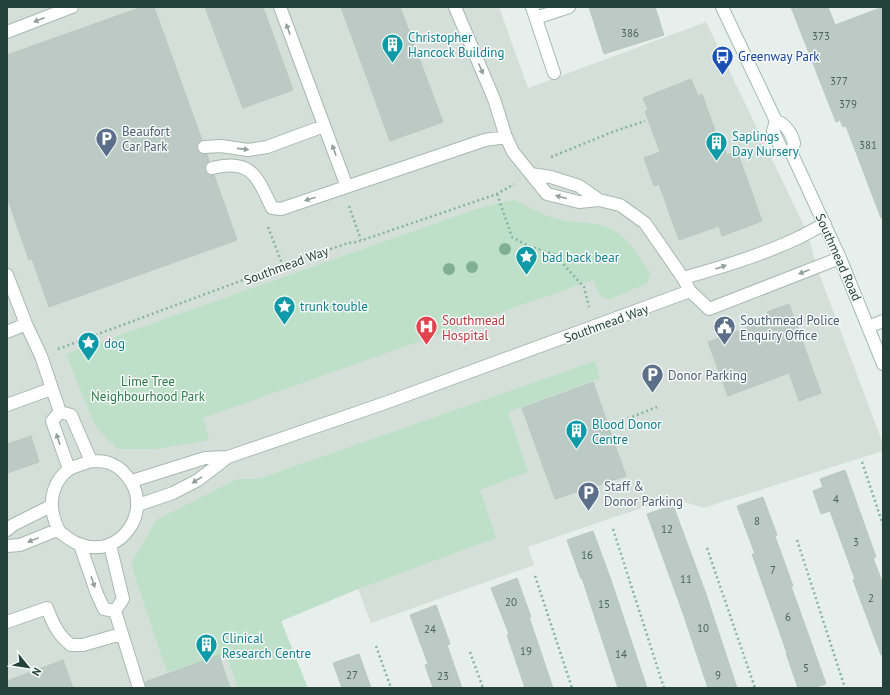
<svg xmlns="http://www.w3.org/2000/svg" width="890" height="695" font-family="'PT Sans',sans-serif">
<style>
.built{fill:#d4dfda}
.green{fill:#bfe0c8}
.building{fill:#bbcac4;stroke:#b8c9c2}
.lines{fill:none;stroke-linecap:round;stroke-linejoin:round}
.lane-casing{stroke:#a8b8b2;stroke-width:14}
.street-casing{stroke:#a8b8b2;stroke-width:14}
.secondary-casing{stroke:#a4bbb3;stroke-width:14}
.path{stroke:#86b3a5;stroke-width:2.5;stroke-dasharray:2 3;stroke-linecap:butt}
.lane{stroke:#fff;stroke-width:12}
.street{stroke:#fff;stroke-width:12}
.secondary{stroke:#fff;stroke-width:12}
.tree{fill:#80af93}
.oneway{fill:#92a09c}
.labels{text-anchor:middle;stroke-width:3;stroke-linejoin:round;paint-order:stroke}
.number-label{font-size:11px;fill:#4a645c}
.culture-label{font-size:13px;fill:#0d838f;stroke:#f7fbf9;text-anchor:start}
.transit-label{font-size:13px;fill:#164399;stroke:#f7fbf9;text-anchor:start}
.service-label{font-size:13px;fill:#4e5e75;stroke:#f7fbf9;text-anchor:start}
.street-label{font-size:13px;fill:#24423a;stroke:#f7fbf9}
.health-label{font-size:13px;fill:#be3a42;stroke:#f7fbf9;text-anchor:start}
.park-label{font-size:13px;fill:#2d7a4b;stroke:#f7fbf9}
</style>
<rect width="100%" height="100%" fill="#e6efeb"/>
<path class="built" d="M7,7H499L528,88L706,22L807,232L817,268L883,444V451L703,508L673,498L611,518L528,547L534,565L371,623L358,589L281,621L307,688H7Z"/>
<path class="green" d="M514,200C531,208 547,217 565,221C581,223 600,222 613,230C630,240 640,258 651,274L646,284L610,299L603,298L599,294L593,280L203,418L209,440L155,449H117L95,426L66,354L473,210L507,201Z
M595,361L600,378L508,412L528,472L480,490L496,538L358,589L281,621L308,688H238L226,654L167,672L131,564L156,520L237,479H258Z"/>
<path class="building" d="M142,7H154L202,140L197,144L198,151L201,154H207L209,161L205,165V170L209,175H214L237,240L49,307L32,259L29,260L7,197V55Z
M205,7H263L293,90L243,108Z
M341,7H400L443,122L390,141Z
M589,7H655L664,35L604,54Z
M791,7H828L835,25L883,7V218H881L846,126L843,127L840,120L836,122Z
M691,79L698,96L702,94L719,142L722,141L727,155L737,151L762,221L722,236L719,226L679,240L659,184L654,186L644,158L660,152L645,111L648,110L643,98Z
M789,304L821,393L799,401L789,373L728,396L708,342L769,319L767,312Z
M593,382L626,476L555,499L522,408Z
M31,436L39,462L7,473V444Z
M845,470L876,557L873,558L883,584V655H881L853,580L855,579L830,511L821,514L813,491L823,487L820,479Z
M763,497L777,535L775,536L793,586H791L826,684L813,688H798L786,653H787L752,554H755L737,506Z
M673,505L706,594L737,688H708L683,613L647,514Z
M593,531L611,580L647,688H618L582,578L581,579L567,540Z
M517,578L531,617H529L553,688H525L507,635L509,634L491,588Z
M436,605L450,644L447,645L462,688H433L425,665L428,664L410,615Z
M359,654L371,688H342L333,663Z
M219,655L230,688H146L145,682Z
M63,660L73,688H7V681Z"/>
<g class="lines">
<defs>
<path id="lane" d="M280,7L347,187
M455,7L494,99L506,137
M532,7L554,73
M536,18L569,7
M7,32L72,7
M204,147L221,146L248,150L267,147L324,126
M212,168C252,158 257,177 272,208L281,209L485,140L506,137L513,152L547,194L579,202L599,200L620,205L645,223L683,278L690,291L709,309L840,258
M531,174L551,177L579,186L599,200
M7,275L26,324L41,356L60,412
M683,278C723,267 763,255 800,237C808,233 816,228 825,224
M7,332L26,324
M7,405L51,389
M60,412L52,421L69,469
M60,412L71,415L91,461
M91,461C96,461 101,461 106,462C114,464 121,469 126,475C156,508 121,561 79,544C72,542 67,537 61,533C56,528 55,521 53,514C49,498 55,480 68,470C74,466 84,464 91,461Z
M132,481L205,458L228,457L385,403L690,291
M138,505L173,493L198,480L228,457
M7,530L13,525L51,506
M80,545L97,594L104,609L115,611
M110,545L123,599L115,611
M7,546L20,545L57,530
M115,611L139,688
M7,622L47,608C53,624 58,635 71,645H83L121,634"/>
<path id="street" d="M868,327L883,321"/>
<path id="secondary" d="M722,7L776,121C785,123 792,134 794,143C794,146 792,149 791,152
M776,121L773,131L782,150L791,152
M791,152L840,258L883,364"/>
</defs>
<use href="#lane" class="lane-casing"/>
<use href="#street" class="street-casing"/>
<use href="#secondary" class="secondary-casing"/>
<path class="path" d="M551,157L615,131L645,121
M497,194L512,237L528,246L554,254L584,287L589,307
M349,206L361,240
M268,227L283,266
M58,349L275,268L348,243L357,242L497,194L514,184
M609,426L657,407
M862,462L883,525
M613,529L664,688
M797,540L845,688
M707,548L755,688
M535,576L572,688
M376,646L391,688
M470,652L483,688"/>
<use href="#lane" class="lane"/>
<use href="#street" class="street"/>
<use href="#secondary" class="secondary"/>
</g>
<g class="tree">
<circle cx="505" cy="249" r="6"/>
<circle cx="472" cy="267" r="6"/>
<circle cx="449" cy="269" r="6"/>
</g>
<defs><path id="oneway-solid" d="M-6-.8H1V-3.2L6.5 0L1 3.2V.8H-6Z"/></defs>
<g class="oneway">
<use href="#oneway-solid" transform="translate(39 20) rotate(159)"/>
<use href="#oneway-solid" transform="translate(288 29) rotate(-110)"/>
<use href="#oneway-solid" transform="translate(481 69) rotate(67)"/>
<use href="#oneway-solid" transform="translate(243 149) rotate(6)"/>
<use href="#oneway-solid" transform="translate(334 150) rotate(-110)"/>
<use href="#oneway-solid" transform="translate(561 197) rotate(-165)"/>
<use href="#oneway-solid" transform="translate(310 199) rotate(162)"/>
<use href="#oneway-solid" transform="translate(721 267) rotate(-20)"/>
<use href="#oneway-solid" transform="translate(804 272) rotate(159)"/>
<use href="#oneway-solid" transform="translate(58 439) rotate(-109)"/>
<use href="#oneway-solid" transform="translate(197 480) rotate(148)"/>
<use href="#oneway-solid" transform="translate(33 540) rotate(158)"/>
<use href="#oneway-solid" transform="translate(93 582) rotate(71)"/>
</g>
<defs>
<symbol id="building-pin" viewBox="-11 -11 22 30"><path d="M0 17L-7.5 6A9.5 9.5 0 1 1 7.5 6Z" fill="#0f9aa8" stroke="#f7fbf9"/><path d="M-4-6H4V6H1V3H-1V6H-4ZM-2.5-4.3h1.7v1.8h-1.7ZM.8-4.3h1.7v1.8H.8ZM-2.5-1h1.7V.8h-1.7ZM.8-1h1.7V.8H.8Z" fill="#fff"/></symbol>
<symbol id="bus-pin" viewBox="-11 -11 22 30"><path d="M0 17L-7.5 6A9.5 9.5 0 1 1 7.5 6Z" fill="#1a4fb4" stroke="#f7fbf9"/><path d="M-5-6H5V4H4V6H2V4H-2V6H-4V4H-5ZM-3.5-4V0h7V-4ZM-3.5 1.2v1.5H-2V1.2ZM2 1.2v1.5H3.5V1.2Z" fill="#fff"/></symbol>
<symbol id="parking-pin" viewBox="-11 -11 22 30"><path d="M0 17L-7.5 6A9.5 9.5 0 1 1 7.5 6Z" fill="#5c6f8a" stroke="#f7fbf9"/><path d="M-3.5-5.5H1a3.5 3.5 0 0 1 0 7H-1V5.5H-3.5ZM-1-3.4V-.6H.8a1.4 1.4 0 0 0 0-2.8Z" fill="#fff"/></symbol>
<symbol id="sight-pin" viewBox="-11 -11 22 30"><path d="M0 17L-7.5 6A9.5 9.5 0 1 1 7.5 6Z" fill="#0f9aa8" stroke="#f7fbf9"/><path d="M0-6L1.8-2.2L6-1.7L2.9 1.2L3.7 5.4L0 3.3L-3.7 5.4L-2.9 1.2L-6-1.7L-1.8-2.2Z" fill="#fff"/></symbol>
<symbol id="hospital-pin" viewBox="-11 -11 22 30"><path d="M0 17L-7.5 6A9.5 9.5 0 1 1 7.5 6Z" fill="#e0444e" stroke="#f7fbf9"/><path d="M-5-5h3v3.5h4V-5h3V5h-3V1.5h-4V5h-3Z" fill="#fff"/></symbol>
<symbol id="civic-pin" viewBox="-11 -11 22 30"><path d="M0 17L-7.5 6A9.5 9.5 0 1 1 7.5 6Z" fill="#5c6f8a" stroke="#f7fbf9"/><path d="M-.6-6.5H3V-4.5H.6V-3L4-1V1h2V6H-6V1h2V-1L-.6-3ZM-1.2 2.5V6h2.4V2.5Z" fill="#fff"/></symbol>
</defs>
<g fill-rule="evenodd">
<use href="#building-pin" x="380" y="32" width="25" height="34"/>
<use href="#bus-pin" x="710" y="44" width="25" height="34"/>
<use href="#parking-pin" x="94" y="126" width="25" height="34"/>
<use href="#building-pin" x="704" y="130" width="25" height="34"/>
<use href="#sight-pin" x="514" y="244" width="25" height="34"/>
<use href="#sight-pin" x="272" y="294" width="25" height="34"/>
<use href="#hospital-pin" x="414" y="314" width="25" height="34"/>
<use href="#civic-pin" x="712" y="314" width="25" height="34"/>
<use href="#sight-pin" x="76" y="330" width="25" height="34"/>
<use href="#parking-pin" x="640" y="362" width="25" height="34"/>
<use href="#building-pin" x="564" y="418" width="25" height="34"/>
<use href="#parking-pin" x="576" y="480" width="25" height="34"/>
<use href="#building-pin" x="194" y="632" width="25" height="34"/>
</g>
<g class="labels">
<g class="number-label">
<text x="630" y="37">386</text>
<text x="821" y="40">373</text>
<text x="839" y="85">377</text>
<text x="848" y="108">379</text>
<text x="868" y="149">381</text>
<text x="836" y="503">4</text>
<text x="757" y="525">8</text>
<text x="667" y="533">12</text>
<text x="856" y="546">3</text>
<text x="587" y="559">16</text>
<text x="773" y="574">7</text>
<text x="686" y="583">11</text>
<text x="871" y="602">2</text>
<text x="511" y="606">20</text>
<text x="604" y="608">15</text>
<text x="788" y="621">6</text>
<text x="703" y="632">10</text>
<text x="430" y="633">24</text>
<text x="526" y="655">19</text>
<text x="621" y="658">14</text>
<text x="806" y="672">5</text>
<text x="352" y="679">27</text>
<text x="718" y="679">9</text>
<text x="443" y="680">23</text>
</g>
<g class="culture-label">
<text x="408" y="42">Christopher<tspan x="408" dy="15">Hancock Building</tspan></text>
<text x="732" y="141">Saplings<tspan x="732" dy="15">Day Nursery</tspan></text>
<text x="542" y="262">bad back bear</text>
<text x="300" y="311">trunk touble</text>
<text x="104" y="348">dog</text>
<text x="592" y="429">Blood Donor<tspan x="592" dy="15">Centre</tspan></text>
<text x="222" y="643">Clinical<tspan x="222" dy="15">Research Centre</tspan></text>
</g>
<g class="transit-label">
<text x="738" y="61">Greenway Park</text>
</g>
<g class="service-label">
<text x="122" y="136">Beaufort<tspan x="122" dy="15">Car Park</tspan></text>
<text x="740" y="325">Southmead Police<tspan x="740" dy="15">Enquiry Office</tspan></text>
<text x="668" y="380">Donor Parking</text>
<text x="604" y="491">Staff &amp;<tspan x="604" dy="15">Donor Parking</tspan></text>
</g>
<g class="street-label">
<text transform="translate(839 257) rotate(66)" y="5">Southmead Road</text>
<text transform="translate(286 265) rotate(-20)" y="5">Southmead Way</text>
<text transform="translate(606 323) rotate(-20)" y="5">Southmead Way</text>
</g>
<g class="health-label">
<text x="442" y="325">Southmead<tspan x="442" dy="15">Hospital</tspan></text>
</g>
<g class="park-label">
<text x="148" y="386">Lime Tree<tspan x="148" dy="15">Neighbourhood Park</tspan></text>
</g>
</g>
<rect width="890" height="695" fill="none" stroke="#24423a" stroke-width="16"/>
<g transform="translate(28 667) rotate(120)" stroke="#f7fbf9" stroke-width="3" paint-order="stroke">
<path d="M0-3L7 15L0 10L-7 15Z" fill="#24423a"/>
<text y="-6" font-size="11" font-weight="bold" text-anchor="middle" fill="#24423a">N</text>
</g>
</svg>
